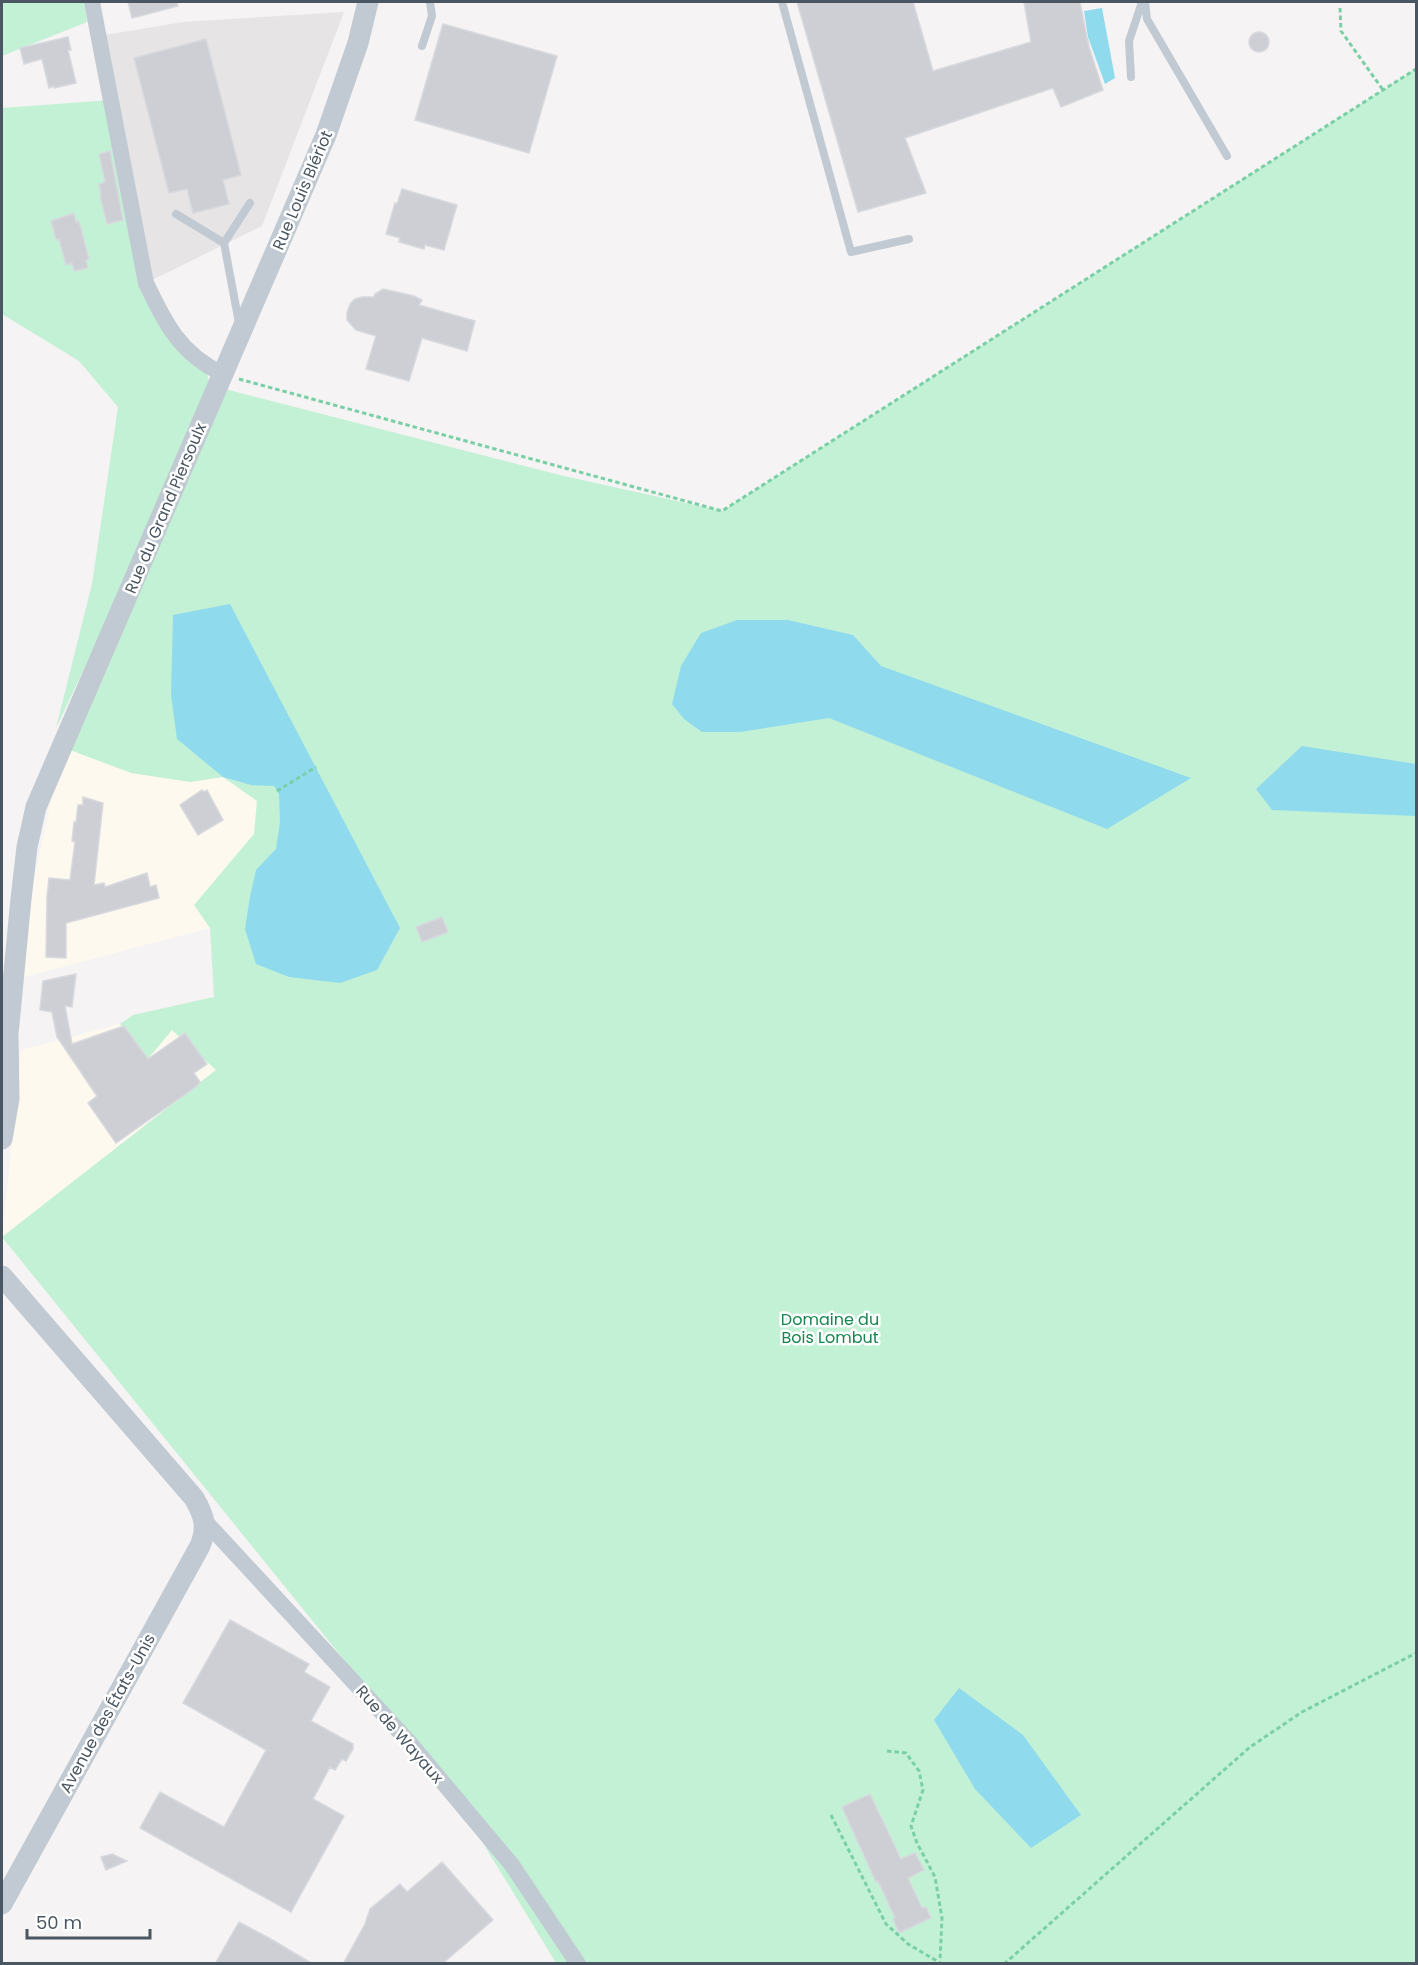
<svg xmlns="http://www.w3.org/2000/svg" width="1418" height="1965" font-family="Poppins,sans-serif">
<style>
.commercial{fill:#fdf9ef}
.education{fill:#e6e4e5}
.green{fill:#c3f1d5}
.water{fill:#90daee}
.building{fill:#cdcfd5;stroke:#d7d9de;stroke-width:1.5}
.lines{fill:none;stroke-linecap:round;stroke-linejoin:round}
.path{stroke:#7ad0a6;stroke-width:3;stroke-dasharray:4.5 3;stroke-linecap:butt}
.service{stroke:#c1cad2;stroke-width:8}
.minor{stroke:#c1cad2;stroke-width:16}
.tertiary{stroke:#c1cad2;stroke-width:21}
.labels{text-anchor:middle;stroke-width:5;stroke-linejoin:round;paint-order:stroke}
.street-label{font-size:16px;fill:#4a5661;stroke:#fff}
.park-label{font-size:16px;fill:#17864f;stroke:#fff}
</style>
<rect width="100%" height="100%" fill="#f5f3f3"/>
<path class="commercial" d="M62,747L190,782L223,777L257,801L254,834L195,905L210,928L13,980Z
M120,1024L147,1059L172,1030L216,1070L2,1237L21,1050Z"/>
<path class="education" d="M344,12L262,226L146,283L99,36L183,22Z"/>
<path class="green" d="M2,2H84L87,22L2,56Z
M1416,69V1963H556L455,1797L2,1237L216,1070L172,1030L147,1060L120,1024L133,1015L214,997L210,928L194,905L254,834L257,801L223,777L190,782L131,773L62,747L201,422L56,728L92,584L118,407L79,361L2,314V108L111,100L146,283L205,366L213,396L217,387L564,476L722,511Z"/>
<path class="water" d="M1102,8L1115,78L1105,84L1088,37L1084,11Z
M230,604L400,928L377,970L340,983L289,977L256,964L245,929L250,896L256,870L276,849L280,822L279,794L274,786L251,785L223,777L177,739L171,695L173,615Z
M737,620H788L853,635L881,666L1191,778L1107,829L829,718L740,732H702L684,719L672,704L681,666L701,633Z
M1302,746L1416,764V816L1272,810L1256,789Z
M959,1688L1023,1735L1081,1815L1031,1848L975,1789L934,1720Z"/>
<path class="building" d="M128,2H177L178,6L132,18Z
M797,2H913L933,71L1031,42L1024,2H1080L1089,47L1103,90L1061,107L1053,88L905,138L926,193L858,212Z
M443,24L557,56L529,153L415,120Z
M1249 42a10 10 0 1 1 20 0a10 10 0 1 1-20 0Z
M68,37L71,50H68L76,83L54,88V86L49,88L42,59L24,64L20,48Z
M206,39L241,175L223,180L229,204L193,213L187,189L169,193L134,58Z
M110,151L123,220L107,224L100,196L101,195L99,184L105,182L99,154Z
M402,189L457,205L444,250L425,245L424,249L399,242L400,238L386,234L395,203L397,204Z
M74,213L76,222L79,221L89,259L86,260L88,268L74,271L72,263L66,265L59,239L56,240L51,221Z
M383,289L414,296L422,300L419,305L475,321L467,351L422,338L409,381L366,369L376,336L356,330L347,320V313L350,304L355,299L362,297H374L375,294Z
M202,790L204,792L207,790L223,820L198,835L180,805Z
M83,797L103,803L94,885L104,883L105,887L147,873L150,887L156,885L159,898L66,923V958L46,957L47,897L49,878L70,880L75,842L72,841L74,822H76L78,805H83Z
M442,917L448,932L422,942L416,927Z
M76,974L72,1007L65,1006L72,1044L124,1026L148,1059L185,1033L207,1064L194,1073L200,1082L197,1086L116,1143L88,1103L97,1096L57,1037L52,1012L40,1010L43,981Z
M230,1620L309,1664L304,1672L330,1687L311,1721L353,1744V1749L346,1761L342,1759L335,1770L330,1767L313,1799L344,1816L291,1912L140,1828L160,1792L224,1827L266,1750L183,1703Z
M870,1794L901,1859L915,1853L924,1870L908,1878L922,1908L926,1907L931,1918L899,1933L893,1919L895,1918L878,1881L876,1882L842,1807Z
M112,1854L127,1861L106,1870L101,1857Z
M442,1862L493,1920L442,1964H343L365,1924L370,1909L400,1884L407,1892Z
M239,1922L269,1938L313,1964H215Z"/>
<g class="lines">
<path class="path" d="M1340,8L1341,31L1383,90
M239,379L722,511L1416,69
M277,791L316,767
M887,1751L906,1753L919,1771L923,1790L911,1826L917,1843L935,1877L942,1918L940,1961
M831,1815L886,1924L908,1944L942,1964
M1004,1964L1250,1747L1302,1712L1416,1653"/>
<path class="service" d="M782,2L851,252L909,239
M1145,2L1147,19L1227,156
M422,46L432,16L430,2
M1131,77L1129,41L1142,2
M176,214L224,243L239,323
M224,243L250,203"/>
<path class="minor" d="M92,2L146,283C165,323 180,354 223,374
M204,1520L409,1742L512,1865L578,1964"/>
<path class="tertiary" d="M2,1139L9,1099L8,1034L21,899L27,847L36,807L326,135L358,43L368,2
M2,1276L194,1498C204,1515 208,1527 200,1546L2,1904"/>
</g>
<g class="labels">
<g class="street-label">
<text transform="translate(302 190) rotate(-67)" y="6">Rue Louis Blériot</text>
<text transform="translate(165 508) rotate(-67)" y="6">Rue du Grand Piersoulx</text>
<text transform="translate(107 1713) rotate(-61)" y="6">Avenue des États-Unis</text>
<text transform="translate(400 1734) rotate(49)" y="6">Rue de Wayaux</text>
</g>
<g class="park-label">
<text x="830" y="1325">Domaine du<tspan x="830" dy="18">Bois Lombut</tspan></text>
</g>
</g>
<rect width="1418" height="1965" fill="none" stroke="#4a5661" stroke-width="6"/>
<path d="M27 1929v9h123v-9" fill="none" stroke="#4a5661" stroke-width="3"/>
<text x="36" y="1929" font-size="18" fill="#4a5661" stroke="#ffffff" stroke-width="4.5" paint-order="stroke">50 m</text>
</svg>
